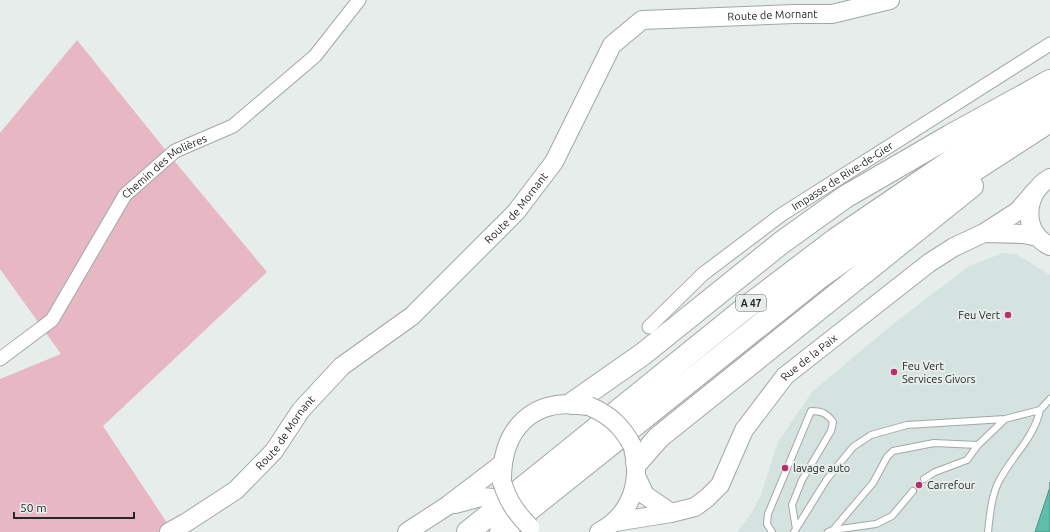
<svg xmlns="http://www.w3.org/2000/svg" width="1050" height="532" font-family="Ubuntu,sans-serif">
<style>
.built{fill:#d4e3df}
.green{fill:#e8b7c4}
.water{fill:#5ebeac;stroke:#4d9184}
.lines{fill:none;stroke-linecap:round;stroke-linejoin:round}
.service-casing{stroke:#a2a7a6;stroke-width:8}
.minor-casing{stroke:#a2a7a6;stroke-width:15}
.secondary-casing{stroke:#a2a7a6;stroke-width:20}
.motorway-casing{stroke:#a2a7a6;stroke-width:24}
.service{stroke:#fff;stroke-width:6}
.minor{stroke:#fff;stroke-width:13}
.secondary{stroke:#fff;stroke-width:18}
.motorway{stroke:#fff;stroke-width:22}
.secondary-bridge-casing{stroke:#a2a7a6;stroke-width:20;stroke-linecap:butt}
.secondary-bridge{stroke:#fff;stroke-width:18}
.poi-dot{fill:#ba2f67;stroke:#e7edeb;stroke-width:1.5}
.labels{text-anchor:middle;stroke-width:4;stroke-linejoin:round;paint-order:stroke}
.shield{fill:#e7edeb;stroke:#5f6362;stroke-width:1}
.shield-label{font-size:10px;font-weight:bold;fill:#252827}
.street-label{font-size:11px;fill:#252827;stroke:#e7edeb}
.poi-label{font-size:11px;fill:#252827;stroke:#e7edeb;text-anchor:start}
</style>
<rect width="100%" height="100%" fill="#e7edeb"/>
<path class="built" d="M1003,253L1016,254L1050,275V487L1035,532H737L753,511L762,492L778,442L812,392L893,324L969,266Z"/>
<path class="green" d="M77,40L176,163L267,272L103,426L173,532H0V379L61,354L0,269V133Z"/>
<path class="water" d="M1050,482V532H1035L1050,487Z"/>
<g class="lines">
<defs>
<path id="service" d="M924,479L935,472L967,460L978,445
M833,530L876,524L892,516L913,491
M772,532L767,524L768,514L811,411C821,411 827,413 833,422L831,431L802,480L792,505L796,529
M794,532L827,479L853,447L871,435L907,425L1005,419L1040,410L1050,399
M828,532L833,530L873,483L887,457L893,451L934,443L978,445L1004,420
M988,532C990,515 991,497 999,481C1012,456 1034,438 1040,410"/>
<g id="minor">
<path id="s1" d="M649,327L703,274L781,215L1050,44"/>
<path id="s2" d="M0,359L52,320L125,195L175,151L233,126L315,56L359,0"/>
</g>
<g id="secondary">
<path d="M1050,178C1024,192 1021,233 1050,246"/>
<path d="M984,233L1023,234L1038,237"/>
<path d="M637,478L645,495L671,513"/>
<path d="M502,482C501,430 532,396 586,406"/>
<path d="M455,504L481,497L507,499"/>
<path id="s3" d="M615,522L671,513L695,507L707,498L720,485L744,430L785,376L929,263L954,247L984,233L1018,211L1035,191"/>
<path id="s4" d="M169,532L187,522L236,490L274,451L301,410L342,366L412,316L516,212L554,162L612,45L642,20L794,14H832L890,0"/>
<path d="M407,532L447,506L502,464"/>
<path d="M599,532C631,515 642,482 633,448"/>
</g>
<path id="motorway" d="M573,403L643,354L781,243L845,197L950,136L1050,81
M637,462L659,437L972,186
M468,532L744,309L836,239L995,131L1050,97
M501,532L820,277L934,196L1050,121"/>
</defs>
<use href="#service" class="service-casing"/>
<use href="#minor" class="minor-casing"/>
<use href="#secondary" class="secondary-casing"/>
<use href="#motorway" class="motorway-casing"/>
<use href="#service" class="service"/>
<use href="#minor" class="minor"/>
<use href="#secondary" class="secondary"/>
<use href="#motorway" class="motorway"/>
<defs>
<path id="secondary-bridge" d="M589,406C610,415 622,426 633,447
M502,482C508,501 516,513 530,527"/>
</defs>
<use href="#secondary-bridge" class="secondary-bridge-casing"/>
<use href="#secondary-bridge" class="secondary-bridge"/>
</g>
<g class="poi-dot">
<circle cx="1008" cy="315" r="4"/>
<circle cx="894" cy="372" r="4"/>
<circle cx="785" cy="468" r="4"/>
<circle cx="919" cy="485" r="4"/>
</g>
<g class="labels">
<rect class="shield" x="736" y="295" width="30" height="16" rx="3"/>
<g class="shield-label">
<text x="751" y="307">A 47</text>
</g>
<g class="street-label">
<text dy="4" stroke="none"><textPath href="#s4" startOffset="839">Route de Mornant</textPath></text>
<text dy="4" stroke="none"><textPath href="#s2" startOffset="259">Chemin des Molières</textPath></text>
<text dy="4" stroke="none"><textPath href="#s1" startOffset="246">Impasse de Rive-de-Gier</textPath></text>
<text dy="4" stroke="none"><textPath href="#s4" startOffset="479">Route de Mornant</textPath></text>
<text dy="4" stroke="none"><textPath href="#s3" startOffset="273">Rue de la Paix</textPath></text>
<text dy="4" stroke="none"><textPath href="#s4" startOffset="155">Route de Mornant</textPath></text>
</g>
<g class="poi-label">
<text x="1000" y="319" text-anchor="end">Feu Vert</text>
<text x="902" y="370">Feu Vert<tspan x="902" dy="13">Services Givors</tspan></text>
<text x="793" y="472">lavage auto</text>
<text x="927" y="489">Carrefour</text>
</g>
</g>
<path d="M14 512v6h120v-6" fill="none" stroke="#252827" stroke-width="2"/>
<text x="20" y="512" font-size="12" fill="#252827" stroke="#e7edeb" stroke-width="3" paint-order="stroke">50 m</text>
</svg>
